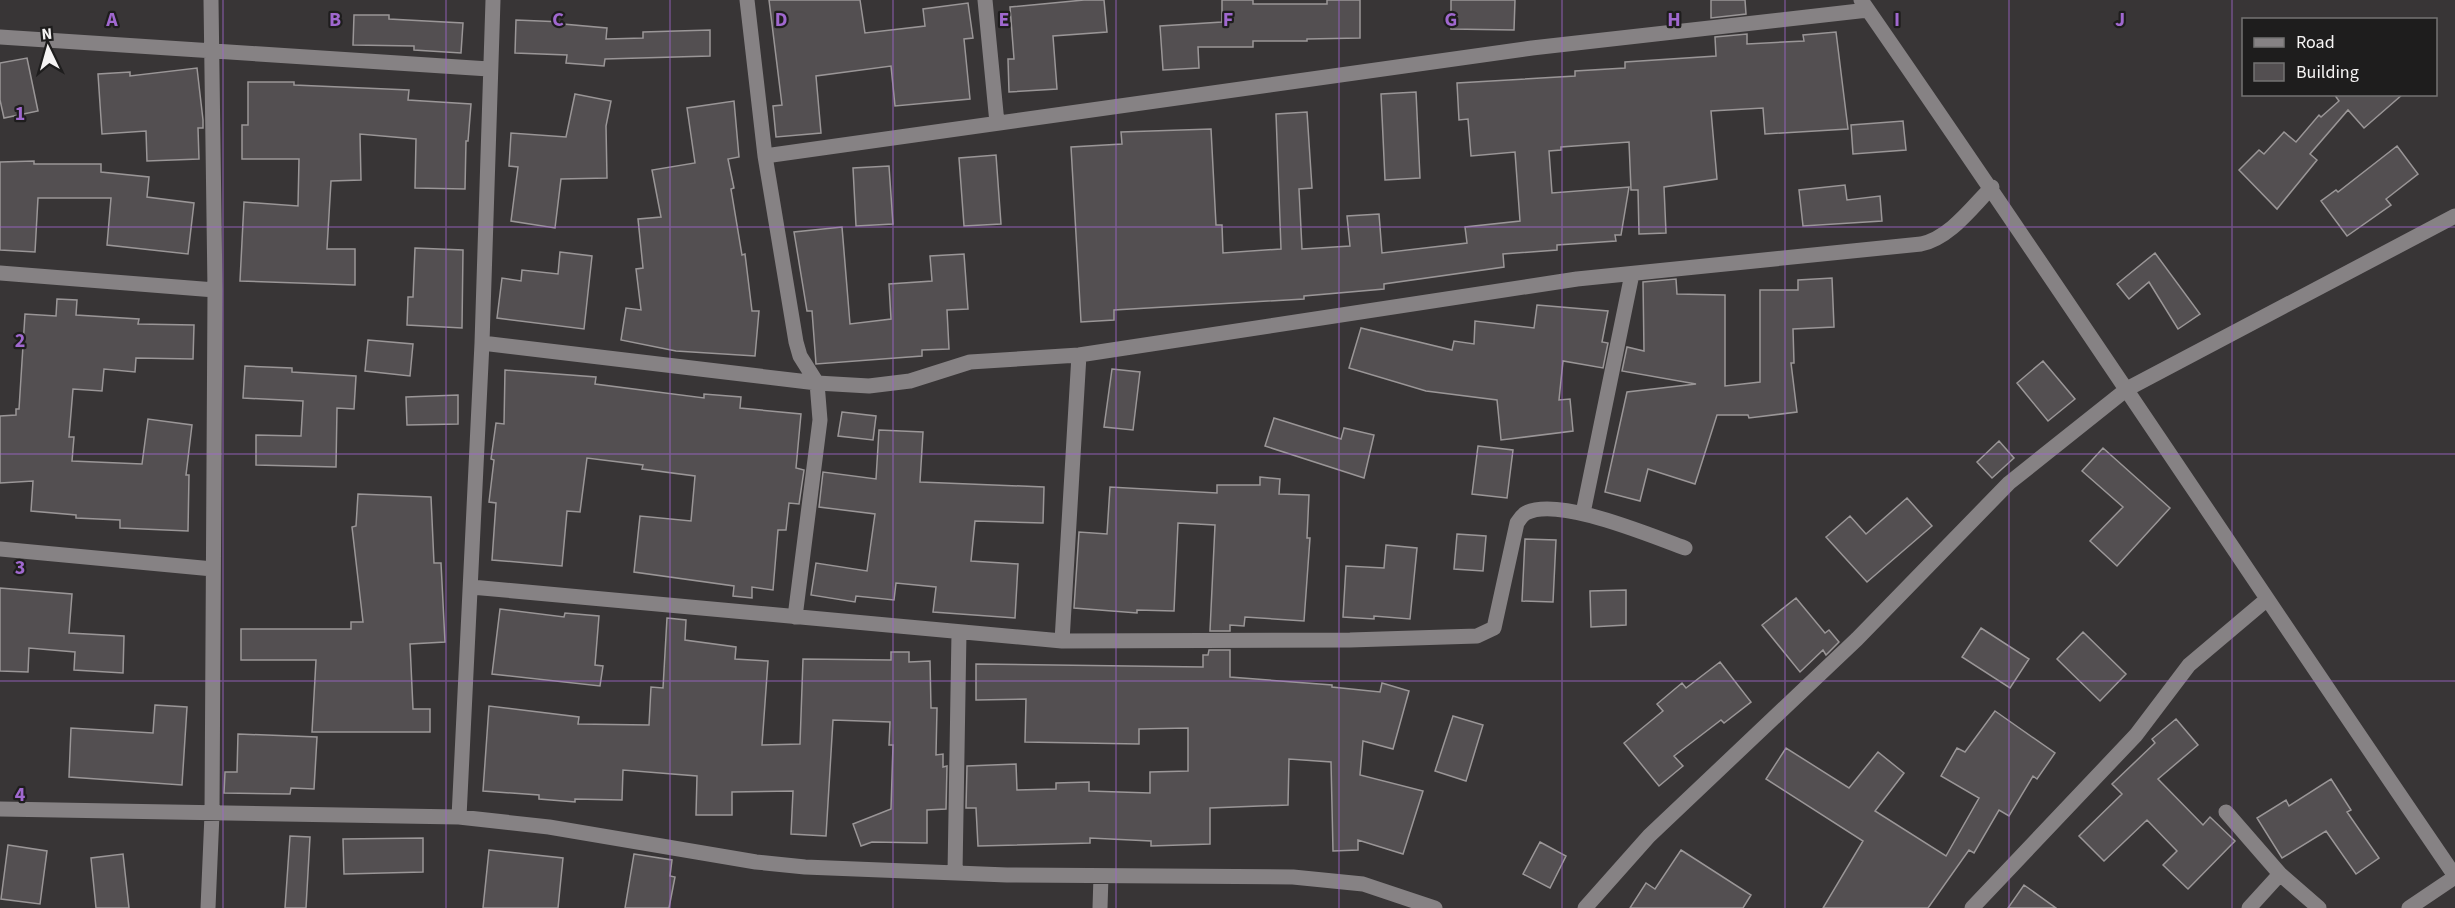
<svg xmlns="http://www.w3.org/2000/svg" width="2455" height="908" font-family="'Source Sans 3',sans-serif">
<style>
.building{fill:#534f51;stroke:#9a9697;stroke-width:1.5}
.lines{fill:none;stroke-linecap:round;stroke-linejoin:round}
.minor{stroke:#868284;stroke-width:15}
.grid{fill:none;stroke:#a068cf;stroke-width:1.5;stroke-opacity:0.55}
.grid-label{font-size:20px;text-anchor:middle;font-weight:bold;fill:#a068cf;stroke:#1e1d1d;stroke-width:4.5;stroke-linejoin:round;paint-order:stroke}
</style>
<rect width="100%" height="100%" fill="#383536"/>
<path class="building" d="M769,0H860L865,33L925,26L923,9L968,3L973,38L964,39L970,99L895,106L891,66L816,76L821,133L776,137L773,106L782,105Z
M1084,0H1104L1107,32L1053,36L1057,89L1009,92L1008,59H1014L1010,7Z
M1222,0H1253V4H1327V0H1360V38L1307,39V41H1253V47H1198L1199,68L1163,70L1160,26L1222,22Z
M1451,0H1515L1514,30L1451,29Z
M1711,0H1745L1746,14L1711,18Z
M354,15H389V19L463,23L461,53L414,50V46L353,45Z
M516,20L563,22V24L607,28L606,39L643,38V32L710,30V56L605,59L604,66L566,63L567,55L515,53Z
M1836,32L1848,129L1765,134L1763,108L1711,111L1717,179L1664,187L1666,233L1639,234L1638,190H1631L1629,142L1561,147V150L1549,151L1552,193L1629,187L1621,235H1615L1616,241L1557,245V250L1503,254L1504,267L1384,284V289L1304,296V299L1114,310V320L1081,322L1071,147L1122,144L1121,132L1211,129L1216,225H1222L1223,253L1281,249L1276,114L1307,112L1312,188L1299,189L1302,249L1350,246L1347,216L1379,214L1382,253L1467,243L1465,227L1520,221L1515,152L1471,156L1468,119L1459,120L1457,83L1575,76V71L1625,68V62L1716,56L1715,37L1747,34V44L1804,41L1803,35Z
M27,58L38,111L4,118L0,100V63Z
M197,68L203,120V128H198L199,159L147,161L146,131L102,134L98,74L130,72V76Z
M248,82H294V85L409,90L408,100L471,104L468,141H466L465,189L415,188L416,139L360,134L361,180L331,181L327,249H355V285L240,281L244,202L298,206L299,159H242V125H248Z
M1416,92L1420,178L1385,180L1381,94Z
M575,94L611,101L606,126L607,178L561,179L555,228L511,221L518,167L509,166L511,133L566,137Z
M2334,94H2403L2364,128L2348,110L2310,154L2317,160L2277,209L2239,170L2259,150L2264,154L2284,132L2296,142L2319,115L2321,117L2339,101Z
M734,101L739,157L728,159L734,188L731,189L742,255L745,254L752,311H759L755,356L676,351L621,340L626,308L641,310L636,269L643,268L638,219L661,217L652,170L695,163L687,108Z
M1903,121L1906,150L1853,154L1851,125Z
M2397,146L2418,174L2386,199L2391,205L2347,236L2321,201L2336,190L2338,192Z
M996,155L1001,224L964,226L959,158Z
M34,161V164H101V172L149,177L147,197L194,203L188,254L107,245L111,198H38L35,252L0,250V162Z
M889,166L893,224L856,226L853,168Z
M1845,185L1847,200L1880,196L1882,221L1803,226L1799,190Z
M842,227L850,324L891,319L889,284L932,281L930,256L964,254L968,309L947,310L949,349L922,350V356L816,364L812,311H807L794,232Z
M415,248L463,250L462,328L407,325L408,297H413Z
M560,252L592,256L584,329L497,318L502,278L521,281L522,270L558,274Z
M2155,253L2200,314L2178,329L2149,282L2129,299L2117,284Z
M1832,278L1834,327L1793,329L1794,363H1791L1797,412L1749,418L1748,415H1717L1695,484L1648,469L1640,501L1605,492L1627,392L1696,384L1622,371L1627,347L1644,351L1643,282L1676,279L1677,294L1725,295V386L1760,382V290H1798V280Z
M57,299L77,300L76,315L139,319L138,324L194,325L193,359L136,358L135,372L104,369L102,391L73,389L69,437H74L72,461L142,464L148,419L192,425L186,475H189L188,531L120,528V520L76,518V515L31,511L33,481L0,483V416L16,415V409H19L25,314L56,316Z
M1537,305L1608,311L1602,342L1608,343L1603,368L1563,361L1559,400L1570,399L1573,431L1501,440L1497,400L1426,391L1349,368L1361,328L1452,350L1454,341L1474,344L1475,321L1534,328Z
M368,340L413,344L410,376L365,371Z
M2043,361L2075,399L2048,421L2017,383Z
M245,366L292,368V372L356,376L354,409L337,408L336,467L256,465V435L301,436L303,401L243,398Z
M1112,369L1140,372L1133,430L1104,427Z
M505,370L596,377L595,384L704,398V394L741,397L740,408L801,414L796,468L804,470L799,504L789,503L786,530H778L773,590L752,587V598L733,596L734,586L634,572L640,516L691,521L695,476L642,469L643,465L587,458L580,512L567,511L562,566L492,560L496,503L489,502L494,460L491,459L496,423L504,424Z
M458,395V424L407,425L406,397Z
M842,412L876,416L873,440L838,436Z
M1274,418L1341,439L1344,428L1374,435L1364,478L1265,446Z
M879,430L923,432L920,482L1044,487L1043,523L975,521L971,561L1018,564L1015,618L933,612L936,587L896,583L894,600L856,596L855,602L811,595L816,563L867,571L875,514L819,507L823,472L876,479Z
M1999,441L2014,458L1992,478L1977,462Z
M1478,446L1513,450L1507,498L1472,494Z
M2103,448L2170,508L2117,566L2090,541L2123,507L2082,471Z
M1260,477L1280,479L1279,494L1309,495L1307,538H1310L1304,621L1245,617L1244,626L1230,625V631H1210L1215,525L1178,523L1174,611L1137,610V613L1074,608L1079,532L1107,534L1110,487L1217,493V485H1260Z
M358,494L431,497L434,563H441L445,642L410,644L413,709H430V732H312L316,660H241V629H351V622H363L352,527L356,526Z
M1907,498L1932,526L1867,582L1826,537L1850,516L1866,534Z
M1457,534L1486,536L1483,571L1454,569Z
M1525,539L1556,540L1553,602L1522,601Z
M1386,545L1417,548L1410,619L1374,616V619L1343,617L1346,566L1384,568Z
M0,588L72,594L69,633L124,636L123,673L74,670L75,652L29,648L28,672L0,671Z
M1626,590V625L1591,627L1590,591Z
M1796,598L1825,633L1829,630L1839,642L1826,655L1823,650L1800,672L1762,625Z
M500,609L564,617L565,613L599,616L595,665L603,666L600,686L492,674Z
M667,618L686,620L685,640L736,647L735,659L768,661L762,745L800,744L803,659L891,660V652H909V662L930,661L931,708H937L936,755L943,754V767L947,766L946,809L927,810V843L872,842L861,846L853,824L891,809L893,745H889L890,722L833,720L826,836L791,834L793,791L732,792V815H696L697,776L623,770L622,800L575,799V802L539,799V795L483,791L489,706L579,717L578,724L649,725L651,687L663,688Z
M1981,628L2029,659L2010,688L1962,657Z
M2083,632L2126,674L2100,701L2057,659Z
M1209,650H1230V677L1332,685V687L1380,692L1382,683L1409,691L1393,749L1363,741L1360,775L1423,791L1403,854L1358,840V850L1333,851L1331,762L1289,759L1288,805L1210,808V844L1151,846V841L1090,838V843L978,846L976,808H966L967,766L1016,764L1017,790L1056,789V783L1089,782V791L1150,793V772L1188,771V728L1139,729V744L1025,742L1026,699L976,700V664L1203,667V655H1208Z
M1720,662L1751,702L1724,723L1721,720L1674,756L1683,766L1659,786L1624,743L1663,711L1657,704L1682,683L1686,688Z
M155,705L187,707L182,785L69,777L71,728L153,733Z
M1995,711L2055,753L2037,779L2033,776L2009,816L1999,810L1974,853L1969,850L1928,908H1823L1863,841L1766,779L1786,748L1849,788L1878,752L1904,773L1875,811L1946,856L1979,798L1941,776L1957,748L1965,752Z
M1453,716L1483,725L1466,781L1435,771Z
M2176,719L2198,745L2158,779L2203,825L2210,817L2235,841L2188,889L2163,865L2177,851L2147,820L2104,861L2079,836L2122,794L2112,784L2155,743L2152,739Z
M238,734L317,737L314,789L291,788L290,794L224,793L225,772H237Z
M2331,779L2351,810L2347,812L2379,858L2356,874L2326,831L2282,858L2257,818L2286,800L2289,806Z
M290,836L310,837L306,908H285Z
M423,838V872L344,874L343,839Z
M1540,842L1566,856L1550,888L1523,874Z
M8,845L47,851L40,904L1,899Z
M489,850L563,858L558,908H483Z
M1681,850L1751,895L1743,908H1630L1646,883L1655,889Z
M123,854L129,908H96L91,858Z
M634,854L672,860L670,876L675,877L669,908H625Z
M2024,885L2056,908H2008Z"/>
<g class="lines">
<path class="minor" d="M747,0L765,156L796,342L800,356L817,383L820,420L795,617
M985,0L997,123
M1861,0C2062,290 2256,585 2455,876
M0,37L489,69
M765,156L1532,48L1868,10
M0,273L215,290
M482,343L817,383L869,386L910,381L970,362L1079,355L1577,279L1921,244C1950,238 1972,207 1992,187
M1583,513L1632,274
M0,549L213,569
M471,587L1062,641L1350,640L1477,636L1494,628L1517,523C1519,520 1522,515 1526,513C1558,496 1651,536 1685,548
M1062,641L1079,355
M0,809L459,817L549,827L756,862L805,867L1007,875L1293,877L1363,884L1435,908
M2226,812L2280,874L2319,908
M459,817L482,343L493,0
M955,873L959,632
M208,908L212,814L215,290L211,0
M1100,908L1101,876
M1585,908L1649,836L1857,639L2009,483L2127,389L2455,216
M1972,908L2136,735L2189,665L2266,600
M2249,908L2280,874
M2409,908L2455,877"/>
</g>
<path class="grid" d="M223,0V908M446,0V908M670,0V908M893,0V908M1116,0V908M1339,0V908M1562,0V908M1785,0V908M2009,0V908M2232,0V908M0,227H2455M0,454H2455M0,681H2455"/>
<g class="grid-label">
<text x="112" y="26">A</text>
<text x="335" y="26">B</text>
<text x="558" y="26">C</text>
<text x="781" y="26">D</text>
<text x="1004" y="26">E</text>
<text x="1228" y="26">F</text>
<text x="1451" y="26">G</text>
<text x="1674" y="26">H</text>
<text x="1897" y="26">I</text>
<text x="2120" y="26">J</text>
<text x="20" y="120">1</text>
<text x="20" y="347">2</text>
<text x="20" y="574">3</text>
<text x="20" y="801">4</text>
</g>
<rect x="2242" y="18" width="195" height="78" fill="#1e1d1d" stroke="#747373" stroke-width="1.5"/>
<rect x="2254" y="38" width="30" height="9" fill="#868284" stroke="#747373" stroke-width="1.5"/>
<text x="2296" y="48" font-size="18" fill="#f6f4f4">Road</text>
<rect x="2254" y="63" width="30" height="18" fill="#534f51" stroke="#747373" stroke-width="1.5"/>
<text x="2296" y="78" font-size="18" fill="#f6f4f4">Building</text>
<g transform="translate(48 48) rotate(355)" stroke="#1e1d1d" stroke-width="4.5" paint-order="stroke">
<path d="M0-4.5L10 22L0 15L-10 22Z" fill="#f6f4f4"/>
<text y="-9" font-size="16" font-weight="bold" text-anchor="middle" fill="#f6f4f4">N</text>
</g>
</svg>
